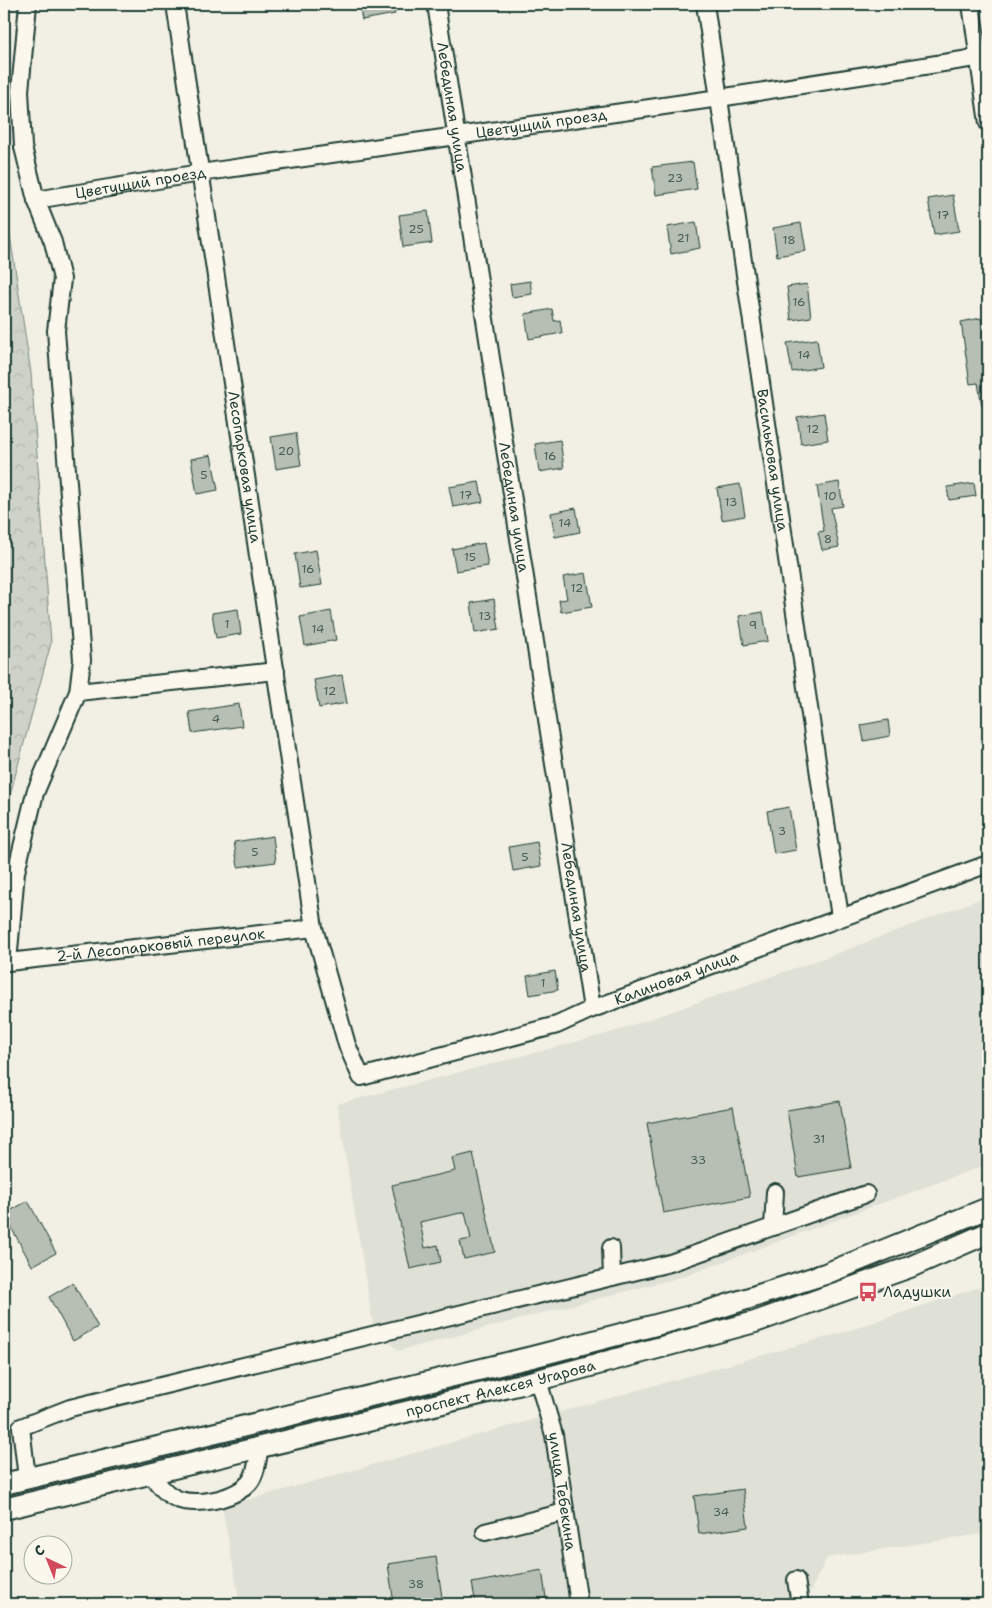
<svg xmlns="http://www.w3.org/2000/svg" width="992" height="1608" font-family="'Shantell Sans',sans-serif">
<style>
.built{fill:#e0e1d6}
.green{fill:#cfd2c8;stroke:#77887e}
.forest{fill:url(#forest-crowns);stroke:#77887e}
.building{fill:#b7beb3;stroke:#1f3d34}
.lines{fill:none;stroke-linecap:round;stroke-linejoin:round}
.minor-casing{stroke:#1f3d34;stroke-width:20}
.major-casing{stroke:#1f3d34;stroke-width:24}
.minor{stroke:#fbf7ec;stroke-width:16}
.major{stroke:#fbf7ec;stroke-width:20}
.labels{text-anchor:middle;stroke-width:4;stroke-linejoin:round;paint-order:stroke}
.number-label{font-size:12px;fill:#455d54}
.street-label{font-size:15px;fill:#1f3d34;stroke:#fbf7ec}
.poi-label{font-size:15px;fill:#1f3d34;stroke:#fbf7ec;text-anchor:start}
</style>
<defs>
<pattern id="forest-crowns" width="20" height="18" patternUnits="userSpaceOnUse" patternTransform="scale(1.25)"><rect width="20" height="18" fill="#cfd2c8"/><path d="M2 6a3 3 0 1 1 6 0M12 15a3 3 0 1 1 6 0" fill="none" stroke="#b1b5ac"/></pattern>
</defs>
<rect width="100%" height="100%" fill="#f2f0e5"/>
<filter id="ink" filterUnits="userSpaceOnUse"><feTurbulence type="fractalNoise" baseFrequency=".02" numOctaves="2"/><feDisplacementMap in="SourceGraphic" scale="10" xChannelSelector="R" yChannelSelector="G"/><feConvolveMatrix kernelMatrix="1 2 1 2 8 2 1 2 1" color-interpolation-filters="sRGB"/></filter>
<g filter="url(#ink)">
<path class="built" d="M988,896V1164L685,1276L398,1351L373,1325L337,1104L610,1033L838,953Z
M988,1284V1533L827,1558L804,1604H240L222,1507L841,1333Z"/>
<path class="green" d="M988,1217V1225C928,1249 869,1274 808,1295C731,1321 652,1341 574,1362L568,1360V1358Z
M506,1373L502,1378L4,1500V1493Z"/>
<path class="forest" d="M4,196L31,373L51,643L4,817Z"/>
<path class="building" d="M359,4H393L395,14L362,20Z
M693,162L697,189L656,195L652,167Z
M953,195L959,231L934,235L928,199Z
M428,211L432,243L403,247L399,215Z
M696,222L700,248L671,254L667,227Z
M801,223L806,251L777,256L773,228Z
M530,281L532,294L512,297L510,284Z
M807,284L811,317L791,320L787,287Z
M552,309L554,321L560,320L562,333L529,339L525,314Z
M981,318L988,355H986L988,370V405L982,406L978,383L970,384L961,322Z
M817,339L821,367L792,372L787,343Z
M824,413L828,440L801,444L797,417Z
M296,433L301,465L276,469L271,437Z
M560,440L564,468L539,472L535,444Z
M211,455L218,490L197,494L191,459Z
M479,482L483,502L453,507L449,487Z
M839,482L843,506L831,508L839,547L822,550L818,532L824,531L817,486Z
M974,483L976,496L949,500L947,487Z
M740,484L745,516L722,520L717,488Z
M576,508L580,532L555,537L551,513Z
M484,543L488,566L456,571L452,549Z
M316,550L322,585L300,588L295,554Z
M586,573L592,607L561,612L559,600L567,599L563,577Z
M494,599L499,629L475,633L471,603Z
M238,609L241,634L216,638L212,613Z
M331,611L336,640L305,646L300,617Z
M763,612L768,641L744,645L739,616Z
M342,675L347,703L319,708L314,680Z
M239,704L242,726L192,733L189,712Z
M888,720L890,736L864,741L861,725Z
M789,807L796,850L774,854L767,811Z
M273,836L276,862L238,867L234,842Z
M537,842L541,866L513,871L509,847Z
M555,971L558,990L530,995L527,976Z
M840,1101L851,1168L798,1177L787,1110Z
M733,1107L750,1197L663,1213L647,1123Z
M473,1153L495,1252L464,1259L460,1241L471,1239L465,1212L420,1222L425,1248L438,1245L441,1262L410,1269L392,1185L455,1171L452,1158Z
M28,1201L56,1253L32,1266L4,1214Z
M73,1283L98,1327L73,1341L49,1297Z
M743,1489L748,1527L699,1534L694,1496Z
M436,1557L443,1604H394L388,1564Z
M542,1570L546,1598L514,1604H476L472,1583Z"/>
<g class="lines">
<defs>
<g id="minor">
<path id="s1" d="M28,4L20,91L23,147L36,200L53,242L62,279L56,331L82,660L78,692L35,793L16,872L8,962L314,928"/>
<path id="s2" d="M175,4L314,928L347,1045L361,1077L557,1025L592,1009L988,864"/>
<path id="s3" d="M436,4L592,1009"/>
<path id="s4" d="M705,4L840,917"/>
<path d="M971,4L988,123"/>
<path id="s5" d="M36,200L200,173L719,98L988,56"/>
<path d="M78,692L276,671"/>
<path d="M773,1227L775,1192"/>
<path d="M611,1248L612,1277"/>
<path id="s6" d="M538,1380L554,1435L579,1604"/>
<path d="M151,1472C167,1503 188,1506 219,1499C230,1496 241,1492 249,1483C257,1474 258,1456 260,1446"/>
<path d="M27,1478L21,1427L70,1408L670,1263L866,1194"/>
<path d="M485,1532L565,1512"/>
<path d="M796,1580L800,1604"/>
</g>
<g id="major">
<path d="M4,1484L532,1357L702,1313L825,1274L988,1208"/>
<path id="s7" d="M4,1509L538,1380L755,1322L910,1267L988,1233"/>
</g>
</defs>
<use href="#minor" class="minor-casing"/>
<use href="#major" class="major-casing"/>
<use href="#minor" class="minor"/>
<use href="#major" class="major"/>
</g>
</g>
<defs>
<symbol id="bus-bare" viewBox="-9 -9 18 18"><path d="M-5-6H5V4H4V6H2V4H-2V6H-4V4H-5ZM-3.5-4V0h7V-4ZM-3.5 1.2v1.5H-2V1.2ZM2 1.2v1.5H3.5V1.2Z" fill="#d1495b" stroke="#fbf7ec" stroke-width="2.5" paint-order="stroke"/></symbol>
</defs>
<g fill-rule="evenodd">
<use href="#bus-bare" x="854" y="1278" width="28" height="28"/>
</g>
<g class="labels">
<g class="number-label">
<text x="675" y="182">23</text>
<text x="943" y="219">17</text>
<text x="416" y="233">25</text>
<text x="683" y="242">21</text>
<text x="789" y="244">18</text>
<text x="799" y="306">16</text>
<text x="804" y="359">14</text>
<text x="813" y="433">12</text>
<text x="286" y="455">20</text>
<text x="550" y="460">16</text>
<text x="204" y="479">5</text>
<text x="466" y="499">17</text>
<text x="830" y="500">10</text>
<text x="731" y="506">13</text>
<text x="565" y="527">14</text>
<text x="828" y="543">8</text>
<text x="470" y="561">15</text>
<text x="308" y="573">16</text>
<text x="577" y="592">12</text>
<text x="485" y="620">13</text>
<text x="227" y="628">1</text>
<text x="753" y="629">9</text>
<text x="318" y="633">14</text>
<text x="330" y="695">12</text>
<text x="216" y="723">4</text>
<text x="782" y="835">3</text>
<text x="255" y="856">5</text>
<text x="525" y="861">5</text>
<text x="543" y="987">1</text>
<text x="819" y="1143">31</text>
<text x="698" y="1164">33</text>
<text x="721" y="1516">34</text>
<text x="416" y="1588">38</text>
</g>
<g class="street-label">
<text dy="5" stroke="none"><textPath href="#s3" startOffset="104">Лебединая улица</textPath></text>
<text dy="5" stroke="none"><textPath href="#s5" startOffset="511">Цветущий проезд</textPath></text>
<text dy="5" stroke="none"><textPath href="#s5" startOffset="106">Цветущий проезд</textPath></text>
<text dy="5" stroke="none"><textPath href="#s4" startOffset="461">Васильковая улица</textPath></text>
<text dy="5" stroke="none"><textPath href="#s2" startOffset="468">Лесопарковая улица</textPath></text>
<text dy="5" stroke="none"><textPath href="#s3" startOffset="509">Лебединая улица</textPath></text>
<text dy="5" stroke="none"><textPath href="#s3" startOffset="914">Лебединая улица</textPath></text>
<text dy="5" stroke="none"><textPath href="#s1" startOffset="1131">2-й Лесопарковый переулок</textPath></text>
<text dy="5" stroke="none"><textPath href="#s2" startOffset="1422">Калиновая улица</textPath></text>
<text dy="5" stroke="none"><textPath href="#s7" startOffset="511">проспект Алексея Угарова</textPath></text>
<text dy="5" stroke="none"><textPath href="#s6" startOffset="114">улица Тебекина</textPath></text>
</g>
<g class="poi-label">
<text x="883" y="1297">Ладушки</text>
</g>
</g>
<rect width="992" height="1608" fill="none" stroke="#fbf7ec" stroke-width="20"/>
<rect x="10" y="10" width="972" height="1588" fill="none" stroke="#1f3d34" stroke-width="2" filter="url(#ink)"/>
<g transform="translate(48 1560) rotate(317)"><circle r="24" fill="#fbf7ec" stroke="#a3ada2"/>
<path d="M0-4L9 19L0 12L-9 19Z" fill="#d1495b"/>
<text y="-8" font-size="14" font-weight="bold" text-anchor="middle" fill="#1f3d34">С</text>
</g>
</svg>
